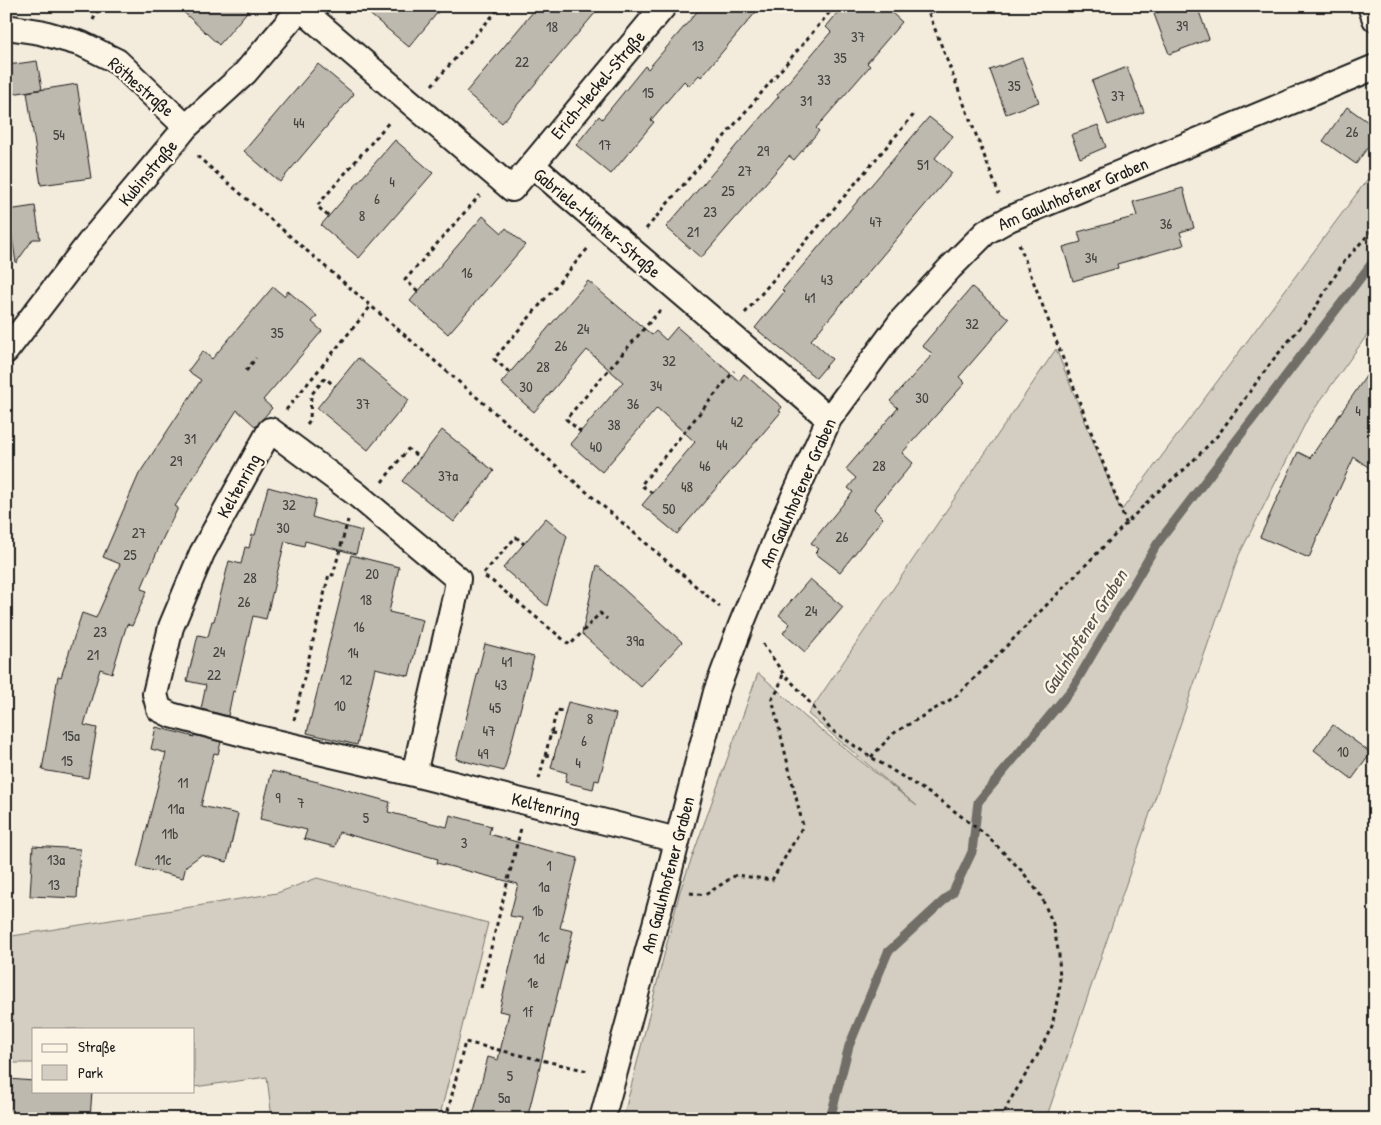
<svg xmlns="http://www.w3.org/2000/svg" width="1381" height="1125" font-family="'Patrick Hand',sans-serif">
<style>
.green{fill:#d3cec1;stroke:#78756e}
.lines{fill:none;stroke-linecap:round;stroke-linejoin:round}
.stream{stroke:#716e68;stroke-width:9}
.building{fill:#beb9ae;stroke:#1c1c1c}
.minor-casing{stroke:#1c1c1c;stroke-width:28}
.path{stroke:#1c1c1c;stroke-width:3;stroke-dasharray:4 4;stroke-linecap:butt}
.minor{stroke:#fcf5e5;stroke-width:24}
.labels{text-anchor:middle;stroke-width:4.5;stroke-linejoin:round;paint-order:stroke}
.number-label{font-size:15px;fill:#444340}
.street-label{font-size:18px;fill:#1c1c1c;stroke:#fcf5e5}
.water-label{font-size:19px;font-style:italic;fill:#55534f;stroke:#fcf5e5}
</style>
<rect width="100%" height="100%" fill="#f3ecdd"/>
<filter id="ink" filterUnits="userSpaceOnUse"><feTurbulence type="fractalNoise" baseFrequency=".02" numOctaves="2"/><feDisplacementMap in="SourceGraphic" scale="10" xChannelSelector="R" yChannelSelector="G"/><feConvolveMatrix kernelMatrix="1 2 1 2 8 2 1 2 1" color-interpolation-filters="sRGB"/></filter>
<g filter="url(#ink)">
<path class="green" d="M1375,169V324L1308,418L1239,555L1194,684L1046,1119H623L680,891L758,673L778,690L804,716L917,806L808,714L1056,349L1121,511Z
M317,878L488,923L439,1119H272L267,1077L194,1087V1029H34V1063H6V937L277,893Z"/>
<g class="lines">
<path class="stream" d="M830,1119L849,1046L888,952L953,892L972,852L978,802L1072,689L1157,544L1375,259"/>
</g>
<path class="building" d="M177,6H252L219,45Z
M360,6H443L409,47Z
M538,6H601L502,123L466,92Z
M702,6H761L701,77L699,75L689,86L684,81L651,120L654,122L611,174L576,145L599,116L602,119L645,66L648,69Z
M843,6H884L902,22L867,63L870,66L816,128L819,131L794,160L789,156L701,258L666,227L779,96L777,95L831,32L826,27Z
M1174,6H1197L1209,39L1169,54L1154,14Z
M1022,58L1039,102L1006,114L990,70Z
M37,61L42,89L12,94L8,65Z
M318,64L354,94L280,182L244,151Z
M1127,67L1144,112L1108,125L1092,81Z
M77,84L91,178L41,185L27,92Z
M1347,107L1375,127V137L1356,164L1323,141Z
M929,117L953,136L935,158L952,173L811,340L832,359L816,378L755,328L784,292L782,290Z
M1098,125L1106,147L1080,158L1071,135Z
M395,140L433,173L359,258L321,225Z
M1183,188L1194,228L1180,232L1184,245L1117,264L1118,268L1073,281L1063,247L1081,242L1078,232L1137,216L1133,202Z
M35,206L40,239H33L16,263L8,210Z
M483,216L502,233L506,228L525,245L448,334L410,301Z
M588,281L652,335L656,331L666,340L677,327L739,381L744,374L782,407L779,411L781,412L677,534L642,505L695,442L657,408L602,472L570,444L623,382L587,350L534,412L501,383Z
M273,287L284,296L288,291L317,316L312,322L322,331L263,400L272,408L256,427L237,410L175,506L178,508L163,538L141,589L147,591L132,626L127,624L112,673L100,669L84,725L97,728L88,778L42,770L58,676L61,677L82,613L96,618L120,564L103,557L139,474L201,380L188,371L203,351L212,359Z
M972,287L1009,319L959,377L965,383L902,453L913,463L874,509L883,518L840,572L815,553L819,549L811,543L853,492L848,488L856,478L846,469L898,408L890,401L933,354L922,346Z
M358,358L409,400L368,450L317,408Z
M1375,363V472L1354,457L1321,529L1309,558L1260,537L1298,452L1310,458Z
M442,430L494,471L454,522L402,481Z
M268,487L316,500L312,517L362,531L356,554L305,541L304,546L285,541L266,619L253,616L235,692L233,691L228,716L201,709L206,685L187,681L198,635L208,637L212,621H214L229,561L241,564L245,547L249,548L252,535H255Z
M546,518L567,536L547,606L503,568Z
M351,555L399,567L389,612L423,620L409,676L375,668L357,745L307,733Z
M597,565L682,642L641,687L582,634Z
M810,579L843,607L805,652L783,633L790,624L779,615Z
M485,644L534,657L504,771L456,759Z
M568,702L616,714L599,781L595,780L593,789L565,782L567,773L551,768Z
M1333,725L1371,753L1352,779L1314,750Z
M156,727L191,736L194,737V735L221,742L218,754L214,753L201,806L238,814L227,862L201,855L186,866L183,878L137,867L166,753L151,749Z
M272,771L318,782L390,802L388,812L447,827L450,815L491,826L489,834L534,847L578,858L560,928L573,931L527,1119H472L488,1057L498,1060L509,1013L499,1011L522,918L510,916L518,884L437,863L438,859L339,832L335,847L304,839L307,830L260,819Z
M33,846L80,849L77,898L30,896Z
M8,1079L34,1081V1091H92L90,1119H6Z"/>
<g class="lines">
<defs>
<path id="minor" d="M1370,6L1375,19
M300,8L512,189L532,165L829,419
M6,27L40,32L82,44L117,61L186,127
M532,165L664,6
M6,351L89,243L177,138L186,127L245,73L302,6
M414,774L456,592L458,579L355,493L270,430L202,553L171,627L155,694L159,709L171,715L258,738L414,774L677,840
M602,1119L665,888L716,692L741,625L786,514L829,419L902,320L950,268L986,232L1009,219L1375,67"/>
</defs>
<use href="#minor" class="minor-casing"/>
<path class="path" d="M926,6L999,194
M93,20L100,6
M432,85L501,6
M197,156L720,607
M328,216L317,206L390,121
M646,229L835,6
M1019,244L1126,523
M418,291L405,280L480,195
M745,313L916,112
M246,371L256,358
M509,372L494,359L589,247
M286,410L371,306
M307,424L310,420L311,395L325,378L335,386
M581,432L566,419L661,309
M382,482L408,449L420,458
M652,493L641,485L734,371
M484,573L516,537L524,544
M485,577L492,581L570,645L600,613L607,619
M763,644L783,673L803,694L830,729L871,757L940,800L987,836L1022,871L1041,896L1053,924L1059,955L1060,986L1052,1026L1037,1056L1009,1102L1002,1119
M294,720L329,574L333,575L348,520
M551,733L560,734
M545,755L554,757
M871,757L894,733L955,697L985,668L1155,494L1186,468L1218,435L1273,360L1312,313L1343,263L1375,227
M539,779L557,710L566,712
M690,893L705,895L736,875L772,880L803,826L772,699L778,690L783,674
M481,988L521,828
M446,1119L465,1042L588,1071"/>
<use href="#minor" class="minor"/>
</g>
</g>
<g class="labels">
<g class="number-label">
<text x="1182" y="31">39</text>
<text x="552" y="32">18</text>
<text x="858" y="42">37</text>
<text x="698" y="51">13</text>
<text x="840" y="63">35</text>
<text x="522" y="67">22</text>
<text x="824" y="85">33</text>
<text x="1014" y="91">35</text>
<text x="648" y="98">15</text>
<text x="1118" y="101">37</text>
<text x="806" y="106">31</text>
<text x="299" y="128">44</text>
<text x="1352" y="137">26</text>
<text x="59" y="140">54</text>
<text x="605" y="150">17</text>
<text x="763" y="156">29</text>
<text x="923" y="170">51</text>
<text x="745" y="176">27</text>
<text x="392" y="187">4</text>
<text x="728" y="196">25</text>
<text x="377" y="204">6</text>
<text x="710" y="217">23</text>
<text x="362" y="221">8</text>
<text x="876" y="227">47</text>
<text x="1166" y="229">36</text>
<text x="693" y="237">21</text>
<text x="1091" y="263">34</text>
<text x="467" y="278">16</text>
<text x="827" y="285">43</text>
<text x="810" y="303">41</text>
<text x="972" y="329">32</text>
<text x="583" y="334">24</text>
<text x="277" y="338">35</text>
<text x="561" y="351">26</text>
<text x="669" y="366">32</text>
<text x="543" y="372">28</text>
<text x="656" y="391">34</text>
<text x="526" y="392">30</text>
<text x="922" y="403">30</text>
<text x="363" y="409">37</text>
<text x="633" y="409">36</text>
<text x="1358" y="416">4</text>
<text x="737" y="427">42</text>
<text x="614" y="430">38</text>
<text x="190" y="444">31</text>
<text x="722" y="450">44</text>
<text x="596" y="452">40</text>
<text x="176" y="466">29</text>
<text x="705" y="471">46</text>
<text x="879" y="471">28</text>
<text x="448" y="481">37a</text>
<text x="687" y="492">48</text>
<text x="289" y="510">32</text>
<text x="669" y="514">50</text>
<text x="283" y="533">30</text>
<text x="139" y="538">27</text>
<text x="842" y="542">26</text>
<text x="130" y="560">25</text>
<text x="372" y="579">20</text>
<text x="250" y="583">28</text>
<text x="366" y="605">18</text>
<text x="244" y="607">26</text>
<text x="811" y="616">24</text>
<text x="359" y="632">16</text>
<text x="100" y="637">23</text>
<text x="635" y="646">39a</text>
<text x="219" y="657">24</text>
<text x="353" y="658">14</text>
<text x="93" y="660">21</text>
<text x="507" y="667">41</text>
<text x="214" y="680">22</text>
<text x="346" y="685">12</text>
<text x="501" y="690">43</text>
<text x="340" y="711">10</text>
<text x="495" y="713">45</text>
<text x="590" y="724">8</text>
<text x="489" y="736">47</text>
<text x="71" y="741">15a</text>
<text x="584" y="746">6</text>
<text x="1343" y="757">10</text>
<text x="483" y="759">49</text>
<text x="67" y="766">15</text>
<text x="578" y="768">4</text>
<text x="183" y="788">11</text>
<text x="278" y="803">9</text>
<text x="301" y="808">7</text>
<text x="176" y="814">11a</text>
<text x="366" y="823">5</text>
<text x="170" y="839">11b</text>
<text x="464" y="848">3</text>
<text x="56" y="865">13a</text>
<text x="163" y="865">11c</text>
<text x="549" y="871">1</text>
<text x="54" y="890">13</text>
<text x="544" y="892">1a</text>
<text x="538" y="916">1b</text>
<text x="544" y="942">1c</text>
<text x="539" y="964">1d</text>
<text x="533" y="988">1e</text>
<text x="528" y="1017">1f</text>
<text x="510" y="1081">5</text>
<text x="504" y="1103">5a</text>
</g>
<g class="street-label">
<text transform="translate(598 85) rotate(-50)" y="6">Erich-Heckel-Straße</text>
<text transform="translate(141 87) rotate(41)" y="6">Röthestraße</text>
<text transform="translate(148 173) rotate(-50)" y="6">Kubinstraße</text>
<text transform="translate(1073 194) rotate(-23)" y="6">Am Gaulnhofener Graben</text>
<text transform="translate(597 223) rotate(40)" y="6">Gabriele-Münter-Straße</text>
<text transform="translate(239 486) rotate(-61)" y="6">Keltenring</text>
<text transform="translate(798 493) rotate(-66)" y="6">Am Gaulnhofener Graben</text>
<text transform="translate(546 807) rotate(14)" y="6">Keltenring</text>
<text transform="translate(668 875) rotate(-75)" y="6">Am Gaulnhofener Graben</text>
</g>
<g class="water-label">
<text transform="translate(1084 632) rotate(-58)" y="7">Gaulnhofener Graben</text>
</g>
</g>
<rect width="1381" height="1125" fill="none" stroke="#fcf5e5" stroke-width="25"/>
<rect x="12" y="12" width="1356" height="1100" fill="none" stroke="#1c1c1c" stroke-width="2" filter="url(#ink)"/>
<rect x="32" y="1028" width="162" height="65" fill="#fcf5e5" stroke="#a29e95"/>
<rect x="42" y="1044" width="25" height="8" fill="#fcf5e5" stroke="#a29e95"/>
<text x="78" y="1052" font-size="15" fill="#1c1c1c">Straße</text>
<rect x="42" y="1065" width="25" height="15" fill="#d3cec1" stroke="#a29e95"/>
<text x="78" y="1078" font-size="15" fill="#1c1c1c">Park</text>
</svg>
